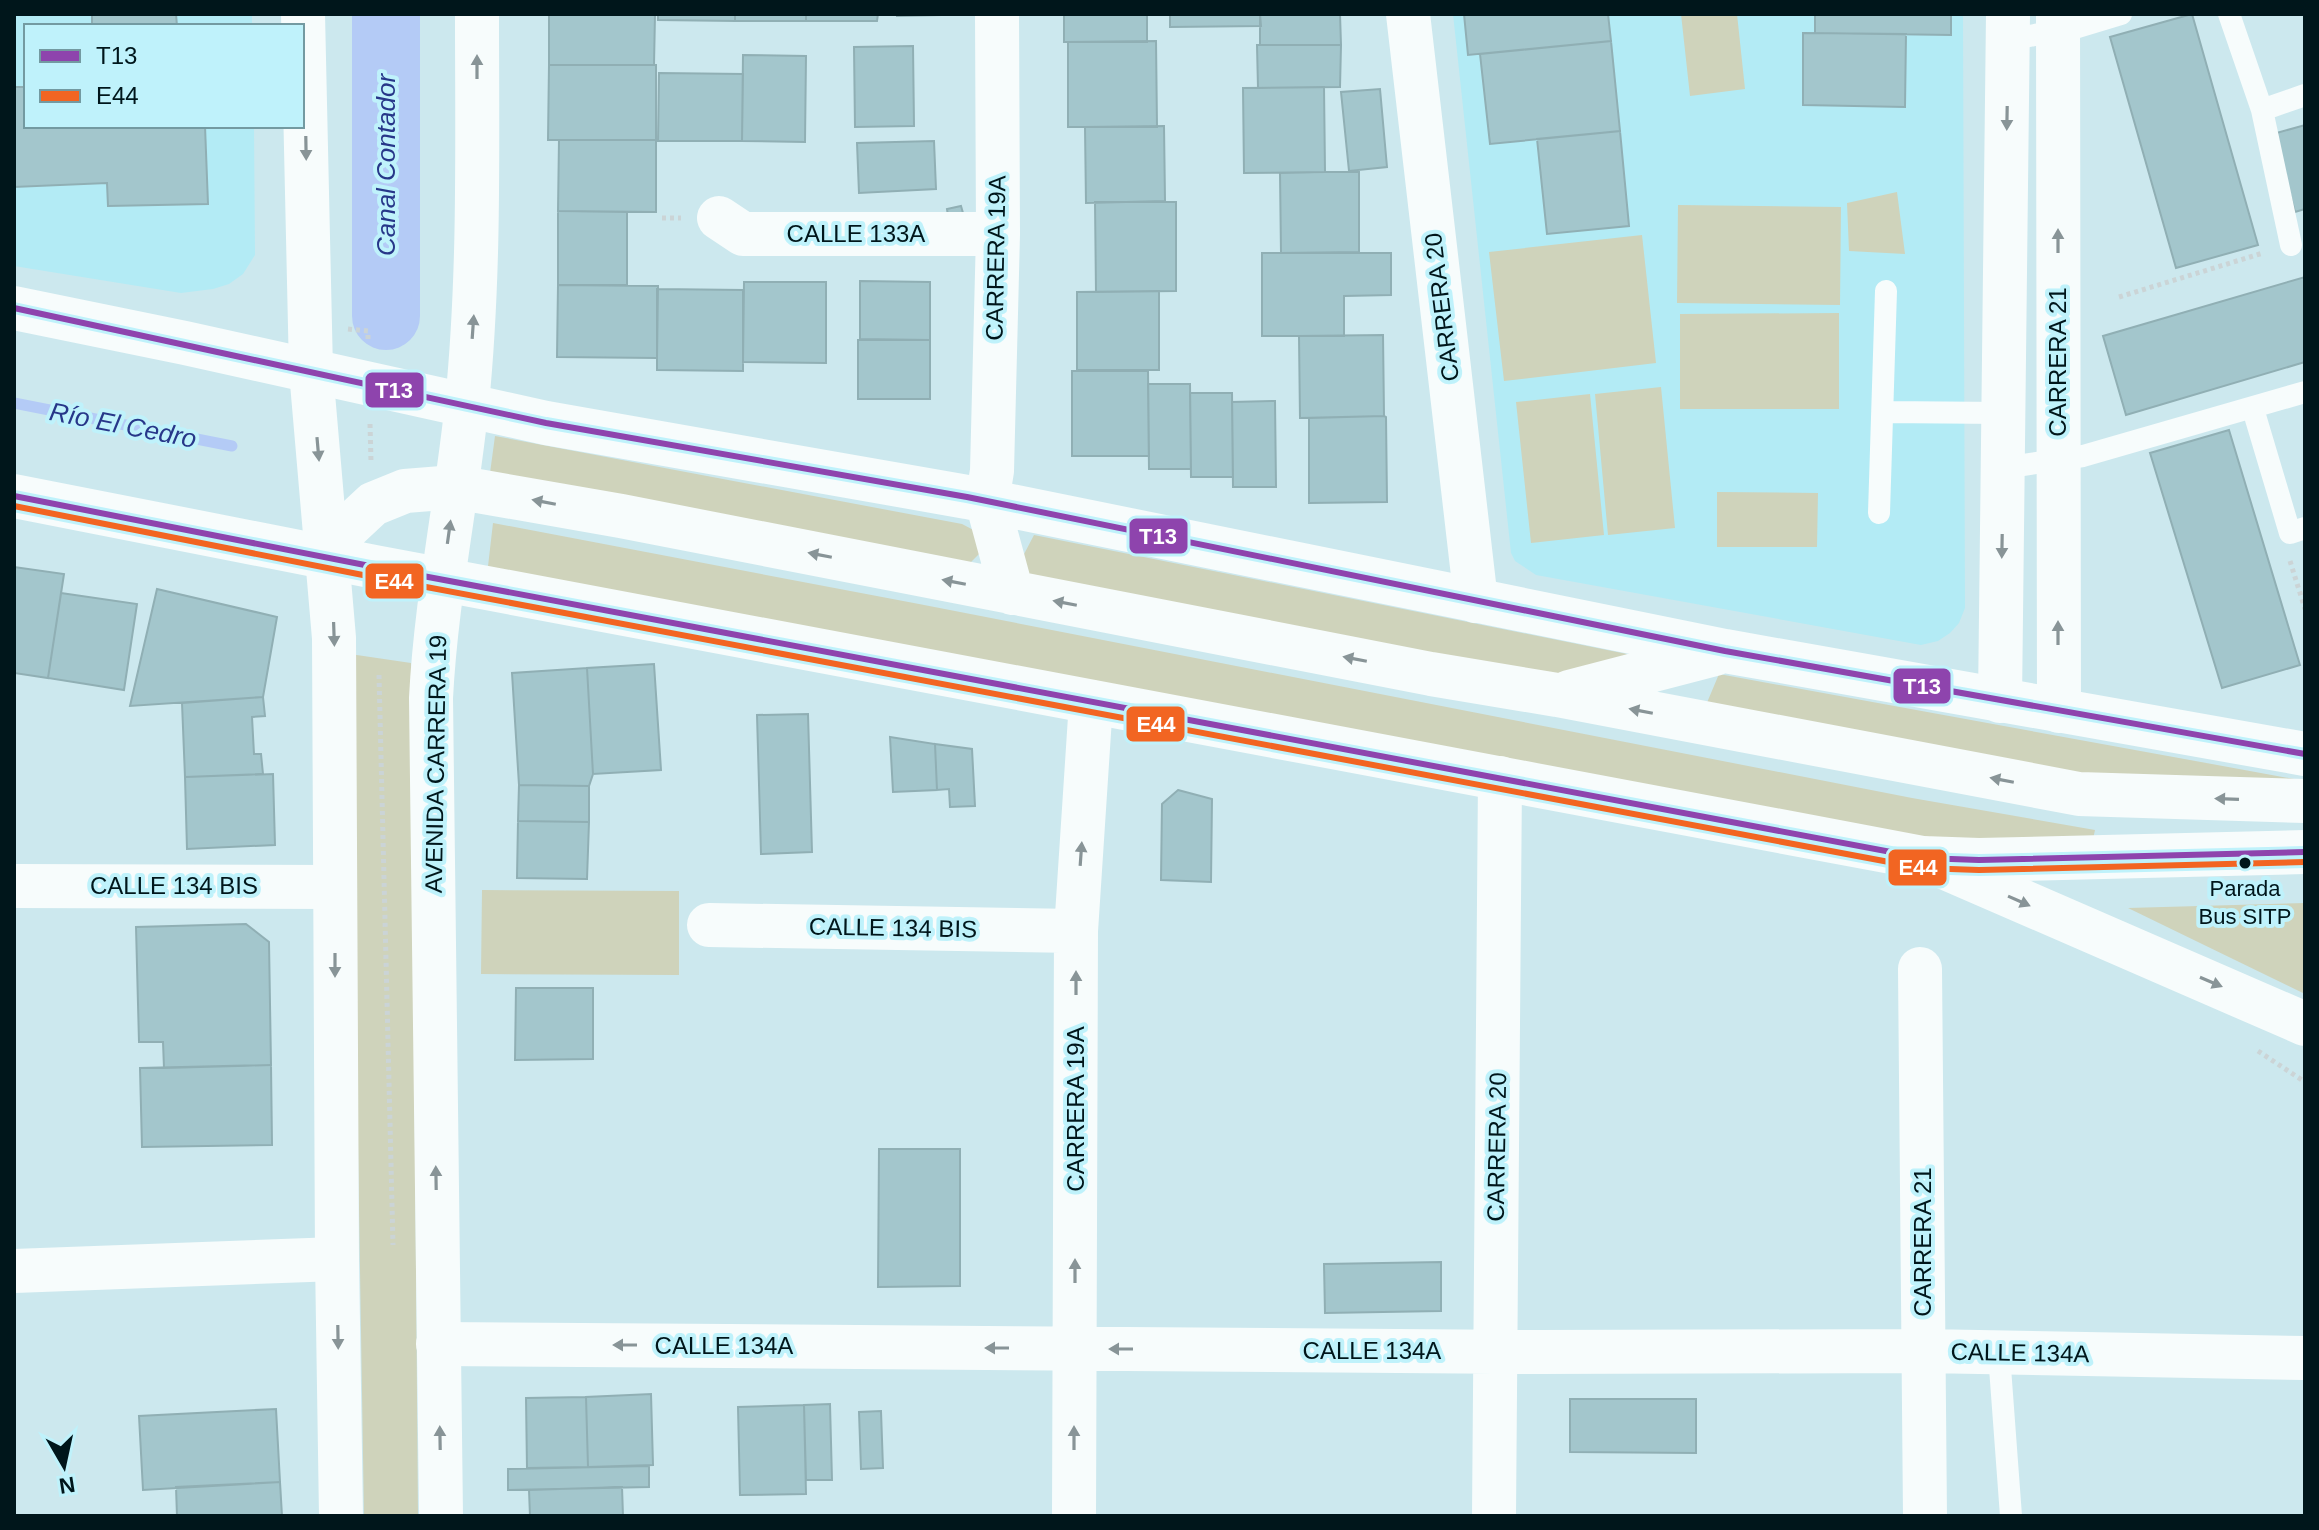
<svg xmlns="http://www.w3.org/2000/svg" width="2319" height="1530" font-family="Helvetica,sans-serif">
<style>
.built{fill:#b3ebf5}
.green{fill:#cfd3bb}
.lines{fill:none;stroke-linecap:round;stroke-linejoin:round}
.stream{stroke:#b4cbf6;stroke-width:11}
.river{stroke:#b4cbf6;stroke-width:68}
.building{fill:#a3c6cc;stroke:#90afb4;stroke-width:2}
.path{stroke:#cbd4d6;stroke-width:5;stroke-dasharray:4 4;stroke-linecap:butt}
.service{stroke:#f7fcfc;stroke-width:22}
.minor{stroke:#f7fcfc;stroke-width:44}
.secondary{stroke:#f7fcfc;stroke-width:44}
.primary{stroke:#f7fcfc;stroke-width:44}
.trunk{stroke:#f7fcfc;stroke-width:44}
.bus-1-casing{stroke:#bff2fb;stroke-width:12}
.bus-2-casing{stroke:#bff2fb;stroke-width:12}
.bus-1{stroke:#8e44ad;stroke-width:6}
.bus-2{stroke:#f26522;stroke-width:6}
.oneway{fill:#889497}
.bus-dot{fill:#00161b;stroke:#bff2fb;stroke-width:3}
.labels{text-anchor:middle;stroke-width:8;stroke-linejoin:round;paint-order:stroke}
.bus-label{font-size:22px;fill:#00161b;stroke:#bff2fb}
.street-label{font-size:24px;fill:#00161b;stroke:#bff2fb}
.water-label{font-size:26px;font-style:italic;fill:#273789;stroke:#bff2fb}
.line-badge{stroke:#bff2fb;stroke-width:3}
.badge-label{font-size:22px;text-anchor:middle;font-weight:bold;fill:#fff}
</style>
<rect width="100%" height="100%" fill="#cce8ee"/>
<path class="built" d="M14,14H252V26H26V126H254L255,255L243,274L229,284L213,289L181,293L14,266Z
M1453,14H1963L1965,608L1959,623L1950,633L1938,641L1921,645L1536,575L1515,561L1511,553Z"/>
<path class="green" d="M1681,14H1737L1745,89L1690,96Z
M1897,192L1905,254L1849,251L1847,203Z
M1678,205L1841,207L1840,305L1677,303Z
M1642,235L1656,363L1504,381L1489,252Z
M1839,313V409H1680V314Z
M1661,387L1675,528L1608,535L1595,394Z
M1590,394L1604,535L1531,543L1516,402Z
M495,436L962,524L985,536L980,553L968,565L490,473Z
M1717,492L1818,493L1817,547H1717Z
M493,523L919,604L1912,798L2095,830L2091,848L1919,840L487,575Z
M1034,535L1627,654L1610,676L1586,684L1031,580L1022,558Z
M350,654L411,663L418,1516H364Z
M1719,674L2305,781L2086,785L1706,705Z
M482,890L679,891V975L481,974Z
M2305,903V994L2128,908Z"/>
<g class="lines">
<path class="stream" d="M14,403L232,446"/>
<path class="river" d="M386,316V14"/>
</g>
<path class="building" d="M92,14H176L177,26H92Z
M549,14H655L654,65H549Z
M658,14H735V21L658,20Z
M735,14H806V21H735Z
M806,14H878L877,21H806Z
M897,14H941V15L897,16Z
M1064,14H1147V42H1064Z
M1170,14H1260L1261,26L1170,27Z
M1260,14H1340L1341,45H1260Z
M1464,14H1608L1611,41L1468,55Z
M1815,14H1951V35L1815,33Z
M2192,14L2258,245L2176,268L2110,37Z
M1803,33L1906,34L1905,107L1803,105Z
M1156,41L1157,127H1068V42Z
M1611,41L1620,131L1490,144L1480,54Z
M1257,45H1341L1340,87L1258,88Z
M913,46L914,126L855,127L854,47Z
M743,55L806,56L805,142L742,141Z
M549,65H656V140H548Z
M659,73L743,74L742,141H658Z
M14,87H26V126H205L208,204L108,206L107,183L14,187Z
M1324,87L1325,172L1244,173L1243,88Z
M1380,89L1387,167L1349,171L1341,92Z
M2305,125V209L2295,212L2273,134Z
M1164,126L1165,201L1086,203L1085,127Z
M1620,131L1629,226L1547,234L1537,139Z
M559,140H656V212L558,211Z
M934,141L936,189L859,193L857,143Z
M1325,172H1359V252L1281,253L1280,173Z
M1095,202H1176V291L1096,292Z
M961,206L963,213L948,216L947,209Z
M558,211L627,212V285H558Z
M1262,253H1391V295L1344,296V336H1262Z
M2305,277V362L2126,415L2103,336Z
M860,281L930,282V340L860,339Z
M744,282H826V363L743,362Z
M558,285L658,286L657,358L557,357Z
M657,289L743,290V371L657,370Z
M1159,291V370H1077V292Z
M1383,335L1384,416L1300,418L1299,336Z
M858,340H930V399H858Z
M1072,371H1148L1149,456H1072Z
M1148,384H1190L1191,469H1149Z
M1190,393H1232L1233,477H1191Z
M1275,401L1276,487H1233L1232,402Z
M1384,416L1386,417L1387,502L1309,503V418Z
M2229,430L2300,665L2222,688L2150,453Z
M14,567L64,574L48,678L14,673Z
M157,589L277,617L263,697L130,706Z
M61,593L137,604L124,690L48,678Z
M654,664L661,770L593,774L587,668Z
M587,668L593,774L589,786L519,785L512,673Z
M263,697L265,716L252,717L254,754H261L263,774L185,777L182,703Z
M808,714L812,852L761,854L757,715Z
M890,737L935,744L937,790L893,792Z
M935,744L972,749L975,806L950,807L949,789L937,790Z
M273,774L275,845L187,849L185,777Z
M519,785L589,786V822L518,821Z
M1178,790L1212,799L1211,882L1161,880L1162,804Z
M518,821L589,822L587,879L517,878Z
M246,924L269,942L271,1065L164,1068L163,1042H139L136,927Z
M516,988H593V1059L515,1060Z
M271,1065L272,1145L142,1147L140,1068Z
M879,1149H960V1286L878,1287Z
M1441,1262V1311L1325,1313L1324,1264Z
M651,1394L653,1465L588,1467L586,1397Z
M586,1397L588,1467L527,1468L526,1398Z
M1570,1399H1696V1453L1570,1452Z
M830,1404L832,1480H806L804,1405Z
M804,1405L806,1494L740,1495L738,1407Z
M276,1409L280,1482L143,1490L139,1416Z
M881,1411L883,1468L861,1469L859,1412Z
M649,1466V1487L508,1490V1469Z
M280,1482L282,1516H177L176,1487Z
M622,1487L623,1516H530L529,1490Z"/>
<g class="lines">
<path class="path" d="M662,218H681
M2119,297L2263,253
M348,329L368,331V342
M370,424L371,461
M2290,561L2305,609
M379,675L393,1245
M2258,1051L2305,1082"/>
<path class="service" d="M2229,14L2262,110L2305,95
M2008,40L2078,27L2121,14
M2262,110L2291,245
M2253,409L2290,533L2305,528
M1883,412L2004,413
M2003,468L2083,456L2305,392
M1879,513L1886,291
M1999,1354L2011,1516"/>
<path class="minor" d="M1408,14L1476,601
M2058,14L2059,711
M719,218L743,234H998
M987,501L992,471L998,234L997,14
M2000,701L2008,14
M14,886L335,887
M709,925L1076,931
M1920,969L1925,1516
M14,1271L337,1259
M438,1344L1537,1352L1924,1351L2305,1358
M1074,1516L1076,931L1091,702
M1494,1516L1500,778"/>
<path class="secondary" d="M303,14L311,371L334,638L337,1259L341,1516
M441,1516L431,698C436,599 457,501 467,403C480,273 477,144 477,14"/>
<path class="primary" d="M14,308L185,343L546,423L967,497L1725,651L2305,754
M14,496L375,567L1923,858L1979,860L2305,852
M987,501L1012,593
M328,556L343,532L373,504L405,491L455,487L621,516L1431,674L1557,695L2079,794L2305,801
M1569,692L1715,654"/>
<path class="trunk" d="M1923,858L2305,1024"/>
<defs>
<path id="bus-1" d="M14,308L546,423L967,497L1725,651L2305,754
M14,496L375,567L1923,858L1979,860L2305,852"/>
<path id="bus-2" d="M14,506L373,577L1921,868L1979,870L2305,862"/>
</defs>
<use href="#bus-1" class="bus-1-casing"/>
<use href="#bus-2" class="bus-2-casing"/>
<use href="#bus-1" class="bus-1"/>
<use href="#bus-2" class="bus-2"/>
</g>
<defs><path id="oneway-solid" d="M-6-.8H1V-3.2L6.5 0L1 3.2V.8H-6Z" transform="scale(2)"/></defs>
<g class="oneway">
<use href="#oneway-solid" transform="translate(477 67) rotate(-90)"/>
<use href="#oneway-solid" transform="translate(2007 118) rotate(91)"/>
<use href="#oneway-solid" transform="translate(306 148) rotate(89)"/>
<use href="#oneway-solid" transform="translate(2058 241) rotate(-90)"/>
<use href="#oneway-solid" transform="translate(473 327) rotate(-86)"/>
<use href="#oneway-solid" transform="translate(318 449) rotate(85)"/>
<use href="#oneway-solid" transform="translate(544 502) rotate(-169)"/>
<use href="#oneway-solid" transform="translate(449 532) rotate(-82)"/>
<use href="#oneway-solid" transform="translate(2002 546) rotate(91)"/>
<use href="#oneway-solid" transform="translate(820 555) rotate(-169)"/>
<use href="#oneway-solid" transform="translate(954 582) rotate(-169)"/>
<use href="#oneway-solid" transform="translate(1065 603) rotate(-169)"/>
<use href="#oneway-solid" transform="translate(2058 633) rotate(-90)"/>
<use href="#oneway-solid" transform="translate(334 634) rotate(88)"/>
<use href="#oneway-solid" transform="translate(1355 659) rotate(-169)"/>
<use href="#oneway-solid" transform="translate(1641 711) rotate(-169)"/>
<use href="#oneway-solid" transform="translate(2002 780) rotate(-169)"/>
<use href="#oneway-solid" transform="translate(2227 799) rotate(-178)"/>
<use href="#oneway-solid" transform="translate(1081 854) rotate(-86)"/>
<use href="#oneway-solid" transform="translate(2019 901) rotate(24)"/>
<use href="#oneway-solid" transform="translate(335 965) rotate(90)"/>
<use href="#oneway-solid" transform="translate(2211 982) rotate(23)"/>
<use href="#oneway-solid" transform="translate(1076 983) rotate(-90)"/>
<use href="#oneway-solid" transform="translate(436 1178) rotate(-91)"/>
<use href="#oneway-solid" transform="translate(1075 1271) rotate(-90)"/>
<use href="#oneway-solid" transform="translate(338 1337) rotate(89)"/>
<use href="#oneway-solid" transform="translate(625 1345) rotate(-180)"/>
<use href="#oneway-solid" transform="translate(997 1348) rotate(-180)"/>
<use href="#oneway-solid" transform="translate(1121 1349) rotate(-180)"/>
<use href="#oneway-solid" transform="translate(440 1438) rotate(-91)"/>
<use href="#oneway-solid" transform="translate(1074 1438) rotate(-90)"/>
</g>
<circle class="bus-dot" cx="2245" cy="863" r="7"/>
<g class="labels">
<g class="bus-label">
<text x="2245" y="896">Parada<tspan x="2245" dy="28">Bus SITP</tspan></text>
</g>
<g class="street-label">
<text x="856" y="242">CALLE 133A</text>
<text transform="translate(996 258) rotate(-89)" y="8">CARRERA 19A</text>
<text transform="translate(1442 307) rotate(-97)" y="8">CARRERA 20</text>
<text transform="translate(2058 362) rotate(-90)" y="8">CARRERA 21</text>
<text transform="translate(436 764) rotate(-89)" y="8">AVENIDA CARRERA 19</text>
<text x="174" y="894">CALLE 134 BIS</text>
<text transform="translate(893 928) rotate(1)" y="8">CALLE 134 BIS</text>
<text transform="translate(1076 1109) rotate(-90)" y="8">CARRERA 19A</text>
<text transform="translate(1497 1147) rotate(-89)" y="8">CARRERA 20</text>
<text transform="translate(1923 1242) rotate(-90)" y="8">CARRERA 21</text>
<text x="724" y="1354">CALLE 134A</text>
<text x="1372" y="1359">CALLE 134A</text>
<text transform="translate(2020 1353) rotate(1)" y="8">CALLE 134A</text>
</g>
<g class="water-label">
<text transform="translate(386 165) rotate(-90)" y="9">Canal Contador</text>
<text transform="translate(123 425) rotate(11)" y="9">Río El Cedro</text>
</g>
</g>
<g class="line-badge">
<rect x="364" y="371" width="61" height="38" rx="8" fill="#8e44ad"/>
<rect x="1128" y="517" width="61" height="38" rx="8" fill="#8e44ad"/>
<rect x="364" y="562" width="61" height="38" rx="8" fill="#f26522"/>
<rect x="1892" y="667" width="60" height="38" rx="8" fill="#8e44ad"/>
<rect x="1125" y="705" width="61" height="38" rx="8" fill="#f26522"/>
<rect x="1887" y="848" width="61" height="39" rx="8" fill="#f26522"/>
</g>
<g class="badge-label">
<text x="394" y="398">T13</text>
<text x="1158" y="544">T13</text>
<text x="394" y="589">E44</text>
<text x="1922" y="694">T13</text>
<text x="1156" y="732">E44</text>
<text x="1918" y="875">E44</text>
</g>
<rect width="2319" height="1530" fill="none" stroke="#00161b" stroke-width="32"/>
<rect x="24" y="24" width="280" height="104" fill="#bff2fb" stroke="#739aa1" stroke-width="2"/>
<rect x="40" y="50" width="40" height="12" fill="#8e44ad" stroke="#739aa1" stroke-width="2"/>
<text x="96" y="64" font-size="24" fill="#00161b">T13</text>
<rect x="40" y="90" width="40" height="12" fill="#f26522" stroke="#739aa1" stroke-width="2"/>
<text x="96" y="104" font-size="24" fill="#00161b">E44</text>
<g transform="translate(64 1466) rotate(171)" stroke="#bff2fb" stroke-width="6" paint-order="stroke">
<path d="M0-6L14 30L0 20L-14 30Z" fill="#00161b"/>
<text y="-12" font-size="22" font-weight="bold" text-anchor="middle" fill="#00161b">N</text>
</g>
</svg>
